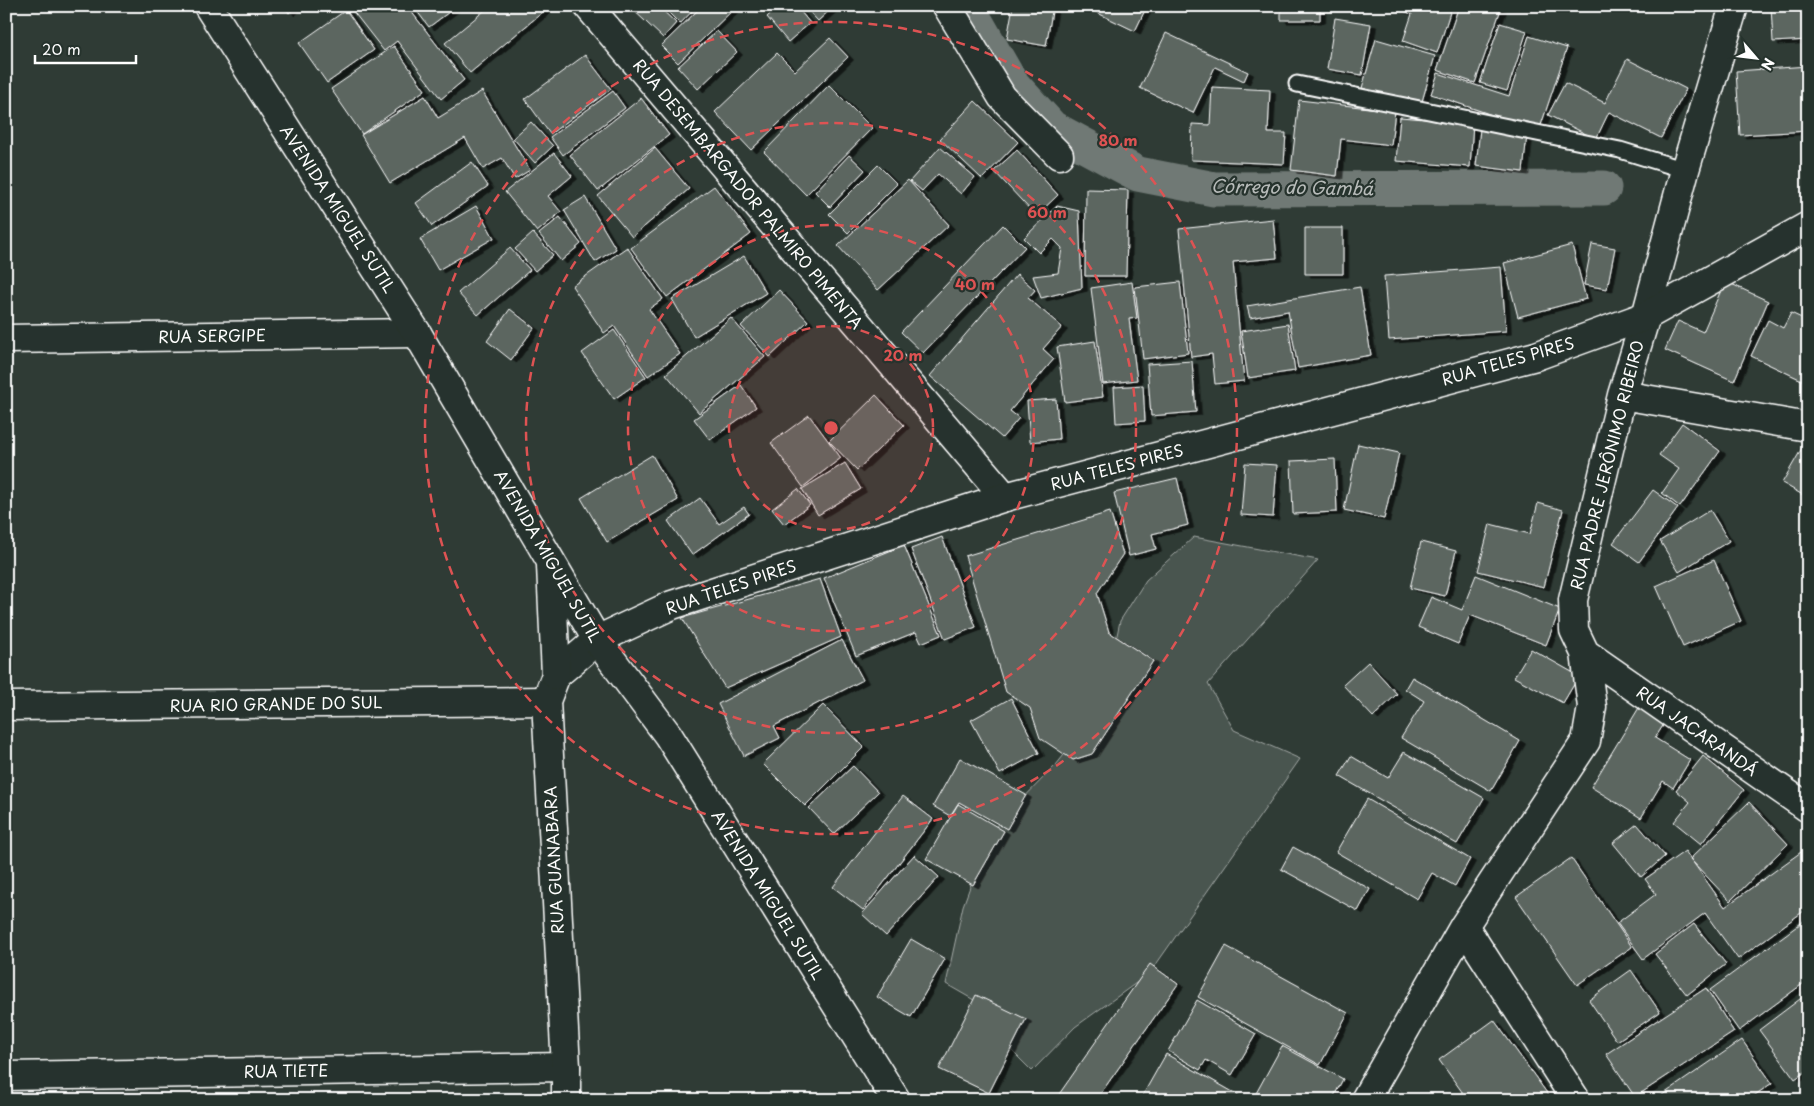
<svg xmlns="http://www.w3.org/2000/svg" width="1814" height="1106" font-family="'Playpen Sans',sans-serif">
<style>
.green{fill:#4a544f;stroke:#a4aaa7}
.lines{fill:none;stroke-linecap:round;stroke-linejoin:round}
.canal{stroke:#707975;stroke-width:35}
.building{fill:#5b6661;stroke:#fff;filter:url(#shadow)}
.service-casing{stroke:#fff;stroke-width:19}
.minor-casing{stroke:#fff;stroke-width:31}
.tertiary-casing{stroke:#fff;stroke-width:31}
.secondary-casing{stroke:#fff;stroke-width:31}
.service{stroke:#26332d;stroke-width:15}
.minor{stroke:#26332d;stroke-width:28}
.tertiary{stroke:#26332d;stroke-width:28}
.secondary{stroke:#26332d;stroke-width:28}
.ring{fill:none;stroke:#de5353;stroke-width:2.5;stroke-dasharray:9 6}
.labels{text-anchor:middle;stroke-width:4.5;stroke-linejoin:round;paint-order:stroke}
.street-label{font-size:16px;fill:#fff;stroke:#26332d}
.water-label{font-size:18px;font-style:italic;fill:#b8bcba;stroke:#26332d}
.centre{fill:#de5353;stroke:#26332d;stroke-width:2.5}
.ring-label{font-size:15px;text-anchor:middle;font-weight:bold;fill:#de5353;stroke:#26332d;stroke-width:4.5;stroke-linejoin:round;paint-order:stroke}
</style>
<defs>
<filter id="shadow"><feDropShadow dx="5.5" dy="3" stdDeviation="0" flood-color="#0009"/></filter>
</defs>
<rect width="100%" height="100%" fill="#2f3b35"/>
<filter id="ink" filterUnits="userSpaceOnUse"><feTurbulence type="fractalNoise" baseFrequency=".02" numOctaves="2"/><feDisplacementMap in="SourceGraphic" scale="10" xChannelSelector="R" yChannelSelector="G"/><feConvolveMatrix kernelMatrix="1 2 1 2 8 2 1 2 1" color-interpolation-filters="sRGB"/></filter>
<g filter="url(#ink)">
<path class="green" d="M1194,537L1318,560L1208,684L1234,730L1300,759L1150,973L1075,1027L1032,1071L999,1038L986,1007L946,984L963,906L990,832L1056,765L1102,707L1120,621L1146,580Z"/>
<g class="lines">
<path class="canal" d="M967,6L1011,83L1052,128L1138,174L1214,189L1604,188"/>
</g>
<path class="building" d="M284,6H296L289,13Z
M357,6H407L464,80L441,99L397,41L384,51L352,10Z
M413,6H457L429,27Z
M490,6H550L470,73L445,43Z
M629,6H658L676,23L663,38Z
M664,6H697L680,24L663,7Z
M702,6H737L678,63L661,46Z
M779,6H796L810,23L788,42L767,17Z
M804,6H834L818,21Z
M1013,6H1053L1046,46L1007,39Z
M1083,6H1147L1135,31Z
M1281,6H1320V20H1281Z
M1389,6H1452L1437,53L1403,41L1412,14Z
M1459,6H1493L1501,9L1475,83L1437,70Z
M1771,6H1808V40L1773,42Z
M346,10L374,50L327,83L299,43Z
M1335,18L1371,24L1362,75L1327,69Z
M1500,23L1527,31L1507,91L1480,83Z
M717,31L737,52L698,89L678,67Z
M1166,33L1248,72L1244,81L1215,67L1193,113L1140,88Z
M1529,36L1567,48L1539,131L1431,94L1438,73L1509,96Z
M830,38L848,57L751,150L715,112L777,53L795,71Z
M1376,39L1435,56L1421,105L1362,88Z
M394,46L425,90L362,134L331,89Z
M585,55L611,89L550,134L525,99Z
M1627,59L1686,89L1661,138L1609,112L1596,139L1548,115L1565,83L1605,103Z
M1808,66V131L1740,135L1736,71Z
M829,85L872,128L806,195L764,152Z
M1212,87L1270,90L1268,133H1286L1284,164L1191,160L1192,124L1210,125Z
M482,91L530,170L515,179L502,158L483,169L465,138L390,183L361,135L425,96L438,118Z
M613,91L625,108L563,155L550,137Z
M641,98L669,135L598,191L570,155Z
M1299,100L1395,111L1391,145L1341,139L1337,176L1291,170Z
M975,101L1018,142L982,179L940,139Z
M1400,117L1473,123L1470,167L1396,161Z
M531,122L553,146L535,163L513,138Z
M1480,129L1527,134L1523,172L1476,166Z
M940,147L975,177L961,194L938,174L922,191L910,181Z
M655,148L689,189L632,237L598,196Z
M1017,150L1058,195L1036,216L994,171Z
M554,153L572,176L548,196L561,212L537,232L505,192Z
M849,155L865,170L830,207L815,192Z
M472,162L488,186L432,226L416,203Z
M878,165L897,184L848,233L829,214Z
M908,180L949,225L878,290L838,246Z
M714,186L751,234L667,297L631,248Z
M1086,189L1128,190L1126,276H1085Z
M585,197L616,249L595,262L564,210Z
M476,206L494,238L438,270L420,239Z
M1057,206L1079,211L1082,288L1041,298L1033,276L1058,273L1062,248L1053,239L1039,253L1024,238Z
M560,217L581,244L561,261L539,234Z
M1273,219L1277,258L1233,262L1244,381L1215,384L1212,354L1191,357L1179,229Z
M1003,225L1025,247L923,353L901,332Z
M1305,228H1343V274H1305Z
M533,233L553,255L535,271L515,249Z
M1592,244L1615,248L1607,289L1584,285Z
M1572,245L1586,299L1518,317L1504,263Z
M627,247L663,299L649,309L680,354L648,376L614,326L604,333L572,286Z
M510,248L530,270L478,315L458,293Z
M744,256L766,293L694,337L672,299Z
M1501,267L1506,331L1389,340L1384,276Z
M1017,274L1035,290L1028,298L1062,327L1043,349L1054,359L1010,411L1019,418L1002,438L930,376Z
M1725,281L1768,301L1734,381L1665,350L1678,321L1703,332Z
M1132,282L1137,318L1129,319L1137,380L1103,384L1091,288Z
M1180,282L1188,353L1143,359L1135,287Z
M1360,287L1371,355L1298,368L1288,311L1250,318L1247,306Z
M779,290L808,321L770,357L741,326Z
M510,309L534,328L511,360L487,341Z
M1791,313L1808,321V383L1751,356L1768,320L1783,328Z
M731,318L765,357L699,413L666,374Z
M1288,324L1295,371L1248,378L1241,331Z
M614,330L646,377L614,399L582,353Z
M1095,341L1103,397L1065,402L1057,347Z
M1192,361L1196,412L1151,416L1147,364Z
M741,385L756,407L710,440L694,419Z
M1143,385L1145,421L1116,423L1114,387Z
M876,395L904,425L857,470L829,441Z
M1056,399L1059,439L1030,442L1027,401Z
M809,415L841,458L803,487L771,443Z
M1682,423L1720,451L1680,507L1662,493L1679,469L1659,455Z
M1805,443L1808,444V498L1782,483Z
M1358,444L1399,453L1384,519L1344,510Z
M652,455L678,500L607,542L581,498Z
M1335,459L1337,512L1293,514L1291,461Z
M845,463L861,489L818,515L802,489Z
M1245,463L1277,465L1273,517L1241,515Z
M1177,478L1188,525L1152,534L1156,549L1129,556L1114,493Z
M798,489L810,505L784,524L772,509Z
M1653,490L1678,508L1639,562L1613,543Z
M700,498L719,524L744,507L749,514L692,555L668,521Z
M1538,503L1563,510L1544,587L1478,571L1490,524L1530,534Z
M1710,510L1729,541L1679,572L1660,541Z
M1110,512L1123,554L1097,593L1109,632L1153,661L1092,754L1073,760L1040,738L1030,708L1006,692L965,556Z
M942,537L976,627L945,639L911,549Z
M1421,542L1456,551L1445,596L1410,588Z
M904,545L941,635L921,643L916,632L856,656L824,578Z
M1714,560L1741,621L1683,647L1656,586Z
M1476,575L1560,609L1546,645L1470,615L1458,644L1418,627L1431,597L1462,610Z
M820,579L841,637L725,688L682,618Z
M842,640L863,680L774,726L780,738L744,756L718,704Z
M1531,649L1579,676L1563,703L1514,677Z
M1368,662L1397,694L1373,717L1343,685Z
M1412,677L1520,741L1491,791L1401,738L1424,701L1405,689Z
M1011,698L1039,753L1000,774L971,720Z
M823,705L864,747L805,806L763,764Z
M1640,706L1666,721L1655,738L1690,760L1673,788L1663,781L1641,818L1591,787Z
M1404,752L1484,798L1457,844L1339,776L1351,756L1388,778Z
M1703,756L1744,790L1701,844L1674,822L1690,802L1676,790Z
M960,758L1026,795L1007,829L959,802L950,816L933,806Z
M853,766L878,792L834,834L809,808Z
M903,796L933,819L863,910L833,887Z
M1367,799L1470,859L1455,886L1432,873L1417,899L1336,852Z
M1749,802L1788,844L1730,901L1690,859Z
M958,804L1004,831L973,885L926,859Z
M1637,824L1665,856L1641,877L1613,843Z
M1293,847L1370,889L1358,911L1281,869Z
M1808,847V908L1738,959L1705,913L1643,959L1617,923L1656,894L1645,879L1685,851L1725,907Z
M914,855L939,877L886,936L862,914Z
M1571,858L1632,947L1577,985L1516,897Z
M1808,918V980L1739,1031L1710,990Z
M1694,924L1726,964L1687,995L1655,954Z
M911,939L945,959L911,1017L877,997Z
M1226,946L1348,1013L1320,1065L1198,997Z
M1150,964L1178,984L1096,1100H1055Z
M1631,970L1660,1012L1617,1041L1589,1000Z
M1706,988L1734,1032L1635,1097L1606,1054Z
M1808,993V1070L1795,1079L1759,1030Z
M976,995L1026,1019L989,1093L939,1069Z
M1197,1000L1256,1034L1232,1075L1206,1060L1200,1070L1168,1051Z
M1494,1020L1552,1100H1468L1439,1060Z
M1742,1040L1772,1083L1748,1100H1655Z
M1282,1046L1343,1079L1332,1100H1259L1254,1097Z
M1166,1054L1247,1100H1140Z"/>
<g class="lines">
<defs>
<path id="service" d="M1297,84L1620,150L1685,170"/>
<path id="minor" d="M588,6L1005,497
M947,6L1002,97L1059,155
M6,339L417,333
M1622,395L1808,427
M1585,653L1808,808
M6,706L546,701
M1464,926L1576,1100
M6,1076L566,1067
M1365,1100L1464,926L1586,741L1592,707L1585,653L1574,630L1573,600L1622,395L1646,316L1685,170L1734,6"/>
<path id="tertiary" d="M566,1100V1067L546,701L556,675L597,640L672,605L1005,497L1536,356L1646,316L1808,226"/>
<path id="secondary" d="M208,6L417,333L597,640L668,735L896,1100
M551,565L556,675"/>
</defs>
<use href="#service" class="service-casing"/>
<use href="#minor" class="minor-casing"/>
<use href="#tertiary" class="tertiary-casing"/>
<use href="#secondary" class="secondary-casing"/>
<use href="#service" class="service"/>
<use href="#minor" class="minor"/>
<use href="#tertiary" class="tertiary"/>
<use href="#secondary" class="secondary"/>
</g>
</g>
<circle cx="831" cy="428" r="102" fill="#de5353" fill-opacity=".12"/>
<g class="ring">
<circle cx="831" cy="428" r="102"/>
<circle cx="831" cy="428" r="203"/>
<circle cx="831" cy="428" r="305"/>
<circle cx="831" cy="428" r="406"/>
</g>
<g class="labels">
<g class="street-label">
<text transform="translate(748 194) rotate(50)" y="6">RUA DESEMBARGADOR PALMIRO PIMENTA</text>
<text transform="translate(338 209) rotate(57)" y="6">AVENIDA MIGUEL SUTIL</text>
<text transform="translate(212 336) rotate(-1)" y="6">RUA SERGIPE</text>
<text transform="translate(1508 361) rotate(-16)" y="6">RUA TELES PIRES</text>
<text transform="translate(1607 465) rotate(-76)" y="6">RUA PADRE JERÔNIMO RIBEIRO</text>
<text transform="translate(1117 467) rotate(-15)" y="6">RUA TELES PIRES</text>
<text transform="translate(548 556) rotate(60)" y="6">AVENIDA MIGUEL SUTIL</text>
<text transform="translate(731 587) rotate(-19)" y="6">RUA TELES PIRES</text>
<text transform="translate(276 704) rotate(-1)" y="6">RUA RIO GRANDE DO SUL</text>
<text transform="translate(1697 731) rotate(35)" y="6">RUA JACARANDÁ</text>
<text transform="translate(554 860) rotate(-93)" y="6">RUA GUANABARA</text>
<text transform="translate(768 895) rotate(58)" y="6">AVENIDA MIGUEL SUTIL</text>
<text transform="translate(286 1071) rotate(-1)" y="6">RUA TIETE</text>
</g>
<g class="water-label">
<text transform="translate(1292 188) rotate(1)" y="6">Córrego do Gambá</text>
</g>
</g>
<circle cx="831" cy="428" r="8" class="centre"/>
<g class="ring-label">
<text x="1118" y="146">80 m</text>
<text x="1047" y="218">60 m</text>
<text x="975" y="290">40 m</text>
<text x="903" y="361">20 m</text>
</g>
<rect width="1814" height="1106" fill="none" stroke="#26332d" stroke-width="25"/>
<rect x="12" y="12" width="1789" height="1081" fill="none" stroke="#fff" stroke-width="2" filter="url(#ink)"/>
<g transform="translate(1756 58) rotate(118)" stroke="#26332d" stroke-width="4" paint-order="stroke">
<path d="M0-4L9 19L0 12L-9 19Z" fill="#ffffff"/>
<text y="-8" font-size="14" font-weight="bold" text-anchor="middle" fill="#ffffff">N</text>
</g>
<path d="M35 55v8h101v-8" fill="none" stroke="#ffffff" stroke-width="2.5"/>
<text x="42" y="55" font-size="15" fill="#ffffff" stroke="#26332d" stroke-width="4" paint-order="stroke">20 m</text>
</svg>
